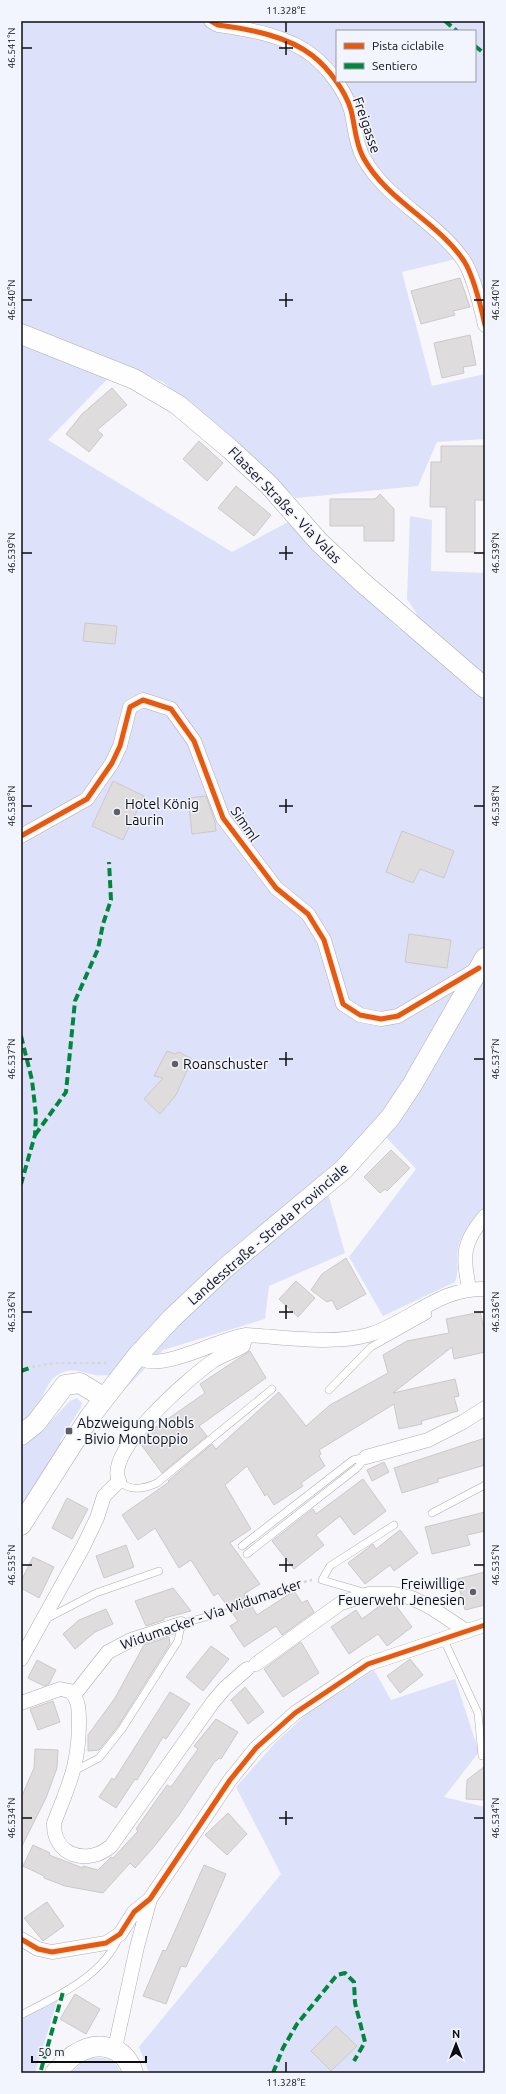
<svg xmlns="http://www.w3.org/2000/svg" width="506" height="2094" font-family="Ubuntu,sans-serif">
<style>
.green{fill:#dee1fa;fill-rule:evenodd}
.building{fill:#dedcdd;stroke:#cbc9ca}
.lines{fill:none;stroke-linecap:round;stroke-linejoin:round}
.lane-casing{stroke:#aeaeb2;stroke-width:8}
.street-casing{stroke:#aeaeb2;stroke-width:15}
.secondary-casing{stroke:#aeaeb2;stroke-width:21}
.path{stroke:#d7d7d9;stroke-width:2.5;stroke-dasharray:3 3;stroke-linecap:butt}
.lane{stroke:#fefefe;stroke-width:7}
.street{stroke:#fefefe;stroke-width:14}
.secondary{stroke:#fefefe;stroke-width:20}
.quiet{stroke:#00873e;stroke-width:4;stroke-dasharray:8 4;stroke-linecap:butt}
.cycleway-casing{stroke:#f3f5fe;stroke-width:8}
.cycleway{stroke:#e8590c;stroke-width:5}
.ticks{fill:none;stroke:#0e0e12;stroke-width:1.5}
.poi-dot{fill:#5f5f64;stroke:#f3f5fe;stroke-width:1.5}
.labels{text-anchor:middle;stroke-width:3;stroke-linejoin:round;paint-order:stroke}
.street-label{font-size:14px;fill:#0e0e12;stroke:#f3f5fe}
.poi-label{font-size:14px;fill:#0e0e12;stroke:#f3f5fe;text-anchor:start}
.neatline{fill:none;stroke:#0e0e12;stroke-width:1.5}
.ticks-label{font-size:10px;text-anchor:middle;fill:#0e0e12}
</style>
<rect width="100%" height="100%" fill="#f6f6fb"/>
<path class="green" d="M21,21H485V332L456,259L402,272L432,386L485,374V439L437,442L418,486L296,498L163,382L122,364L48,440L232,552L290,521L399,629L417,614L407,599L410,516L432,520L431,571L485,573V1208C476,1219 463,1231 459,1244C455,1256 460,1270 455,1282L383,1316L349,1257L416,1169L386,1137L328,1193L345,1253L269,1286L265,1319L163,1350L123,1391L107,1375C93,1378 81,1368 67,1371C44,1376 45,1401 31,1416C29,1419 24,1421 21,1423ZM337,31H475V81H337Z
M77,1398L82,1403L81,1407L60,1441L62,1443L21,1506V1442L49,1423L70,1401Z
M374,1670L391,1700L455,1679L479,1752L444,1797L485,1807V2073H149L139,2047L281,1874L236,1787L276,1742L309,1712Z
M58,1999L35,2073H21V2020Z
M92,2058C106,2057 115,2059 121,2073H70L83,2062Z"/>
<path class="building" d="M460,278L470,307L453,311L455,315L421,324L411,291Z
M470,335L476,365L463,367L464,373L442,378L434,343Z
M112,388L127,405L97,430L103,435L89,452L66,434L82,414Z
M199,441L223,463L207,481L183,459Z
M441,446H485V500H475V552H446V507H430L431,462H441Z
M236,486L271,515L254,536L218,508Z
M380,494L394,509V541H364V526H330V499H375Z
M85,623L117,626L115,644L83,641Z
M113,781L144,796L123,840L92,826Z
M206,796L215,822L216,831L192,834L188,798Z
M402,831L454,851L444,878L420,869L413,883L386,872Z
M409,934L451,940L447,968L405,962Z
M167,1051L175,1054L179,1052L192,1059L176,1095L160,1114L144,1099L163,1078L154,1076Z
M391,1150L410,1168L387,1191L385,1189L380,1193L364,1177Z
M346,1258L366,1294L337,1310L332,1300L327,1302L311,1290L322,1274Z
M296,1281L315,1298L298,1317L279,1299Z
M480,1312L485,1333V1352L454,1359L452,1347L393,1393L455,1379L459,1396L454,1397L458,1411L421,1421L422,1424L399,1429L394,1404L319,1450L321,1454L319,1456L325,1466L301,1483L303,1486L274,1505L267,1494L265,1496L247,1466L225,1485L251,1529L230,1543L260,1584L244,1594L257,1615L294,1591L302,1603L307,1600L314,1612L282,1635L276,1626L244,1647L230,1626L238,1621L218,1593L214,1596L191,1560L179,1568L155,1528L138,1540L122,1515L169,1482L168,1481L212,1444L216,1449L279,1392L306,1426L330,1405L388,1373L383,1355L407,1341L449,1333L446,1319Z
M250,1351L266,1378L199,1426L207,1436L162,1473L140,1443L143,1439L149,1432L205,1393L200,1384Z
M485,1438V1465L438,1479V1482L402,1493L394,1468Z
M384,1462L389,1472L372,1481L367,1470Z
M363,1479L386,1511L354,1535L340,1516L316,1535L324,1545L294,1569L272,1541L313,1509L316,1514Z
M67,1498L88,1509L72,1539L52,1528Z
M485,1512V1531L467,1535L470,1545L432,1554L425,1527Z
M400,1530L418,1553L394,1571L390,1565L365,1584L348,1563L373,1544L376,1549Z
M126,1545L134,1567L104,1578L96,1556Z
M33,1557L54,1567L39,1598L21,1588V1581Z
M485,1572V1605L465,1610L457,1579Z
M173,1588L191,1611L164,1618V1620L146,1626L135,1601Z
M385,1602L394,1603L412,1627L387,1646L378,1634L349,1654L331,1627L356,1610L362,1619Z
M106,1609L113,1624L95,1632L75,1649L63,1634L79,1620Z
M169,1637L170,1644L118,1726L99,1750L88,1751V1735L115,1698L144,1645Z
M301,1642L319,1673L283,1697L264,1669Z
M211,1646L229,1659L203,1691L186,1677Z
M410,1659L423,1675L400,1693L387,1676Z
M37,1660L56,1670L49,1684L44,1686L28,1678Z
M245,1687L264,1712L248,1724L231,1700Z
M170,1692L190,1704L166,1739L163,1737L137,1780L135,1779L116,1808L99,1797L112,1778L114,1780Z
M53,1701L60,1722L38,1730L30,1709Z
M216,1719L238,1732L221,1759L219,1758L216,1761H215L179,1815L153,1848L135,1868L130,1863L103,1893L65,1886L44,1878V1876L23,1866L33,1845L50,1853L49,1855L83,1868V1866L98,1870L111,1857L113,1858L138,1831L136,1829L167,1785L171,1787L198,1749L194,1746Z
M35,1749L58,1750L57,1768L46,1798L21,1848V1798L34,1768Z
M485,1766V1800L466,1799L467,1780Z
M228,1813L247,1834L227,1855L205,1835Z
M204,1865L226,1874L186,1967L181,1966L166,2004L143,1996L163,1950L166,1951Z
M47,1902L64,1926L43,1941L24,1918Z
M75,1994L100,2009L86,2034L60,2019Z
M336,2026L357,2046L331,2071L311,2051Z"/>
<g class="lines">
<defs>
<path id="lane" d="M329,1390L371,1347L428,1315L427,1305
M119,1481C130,1492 144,1489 157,1483L272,1389
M432,1513L485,1485
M242,1546L353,1460L366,1457
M247,1554L357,1468L366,1457
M367,1593L322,1580L330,1566L394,1525
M46,1619L96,1593L159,1571
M443,1638L478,1713L482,1756H485
M74,1771L99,1758L122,1729L178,1641L181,1624L209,1616
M21,2015C57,1996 102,1977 119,1937"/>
<path id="street" d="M211,21L218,25C249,29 288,36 313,56C328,68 345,90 351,110C355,125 355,142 363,157C386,200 437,221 464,261C474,277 481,307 485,325
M21,836L87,799L112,763L120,746L130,707L143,700L171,709L194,741L223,818L276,888L308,914L324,940L343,1004L360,1015L381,1019L398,1016L479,968
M469,1288C462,1255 463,1242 485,1216
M138,1355C140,1356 143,1359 145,1360C165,1369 222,1338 246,1335C284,1337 331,1345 368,1335C409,1323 439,1287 485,1289
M366,1457L428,1440L463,1422L485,1408
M21,1659L83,1547L97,1518L104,1496L119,1481C104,1451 189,1378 213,1361C222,1355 233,1352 243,1346L246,1335
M256,1664L341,1603L369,1594H394L412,1598L430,1607L465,1630
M74,1695L108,1652L131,1640L181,1624
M21,1703L60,1689L70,1691C79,1699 79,1711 79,1722C79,1765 69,1784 54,1823C53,1856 88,1866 111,1846L213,1702L225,1688L247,1669
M21,1939L38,1949L52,1952L106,1943L120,1934L134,1912L150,1899L230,1780L256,1748L295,1713L368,1664L485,1625
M115,2048L137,1947L150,1899"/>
<path id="secondary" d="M21,334L134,379L178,405L230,449L269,485L319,542L362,582L485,688
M21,1435L36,1423L65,1385L80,1383L104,1398
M21,1525L89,1418L138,1355L171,1319L224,1269L344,1169L390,1118L412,1085L485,958
M55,2073C62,2067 68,2058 76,2054C98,2040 126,2046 133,2073"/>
</defs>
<use href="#lane" class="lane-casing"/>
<use href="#street" class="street-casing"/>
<use href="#secondary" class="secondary-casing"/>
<path class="path" d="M32,1367L54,1363H109
M219,1612L288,1586L312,1580"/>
<use href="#lane" class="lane"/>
<use href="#street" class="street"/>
<use href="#secondary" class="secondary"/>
<path class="quiet" d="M445,21L457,31
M475,46L485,54
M21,1036L32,1080L36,1115L35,1135L21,1184
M35,1135L66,1092L75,1001L98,949L103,924L111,900L109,862
M21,1371L32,1367
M41,2070L63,1992
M273,2073L283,2048L297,2024L337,1975L345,1973L354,1982L355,2003L365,2042L354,2061"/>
<defs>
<path id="cycleway" d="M211,21L218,25C249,29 288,36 313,56C328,68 345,90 351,110C355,125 355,142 363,157C386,200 437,221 464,261C474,277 481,307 485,325
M21,836L87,799L112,763L120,746L130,707L143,700L171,709L194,741L223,818L276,888L308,914L324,940L343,1004L360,1015L381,1019L398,1016L479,968
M21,1939L38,1949L52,1952L106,1943L120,1934L134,1912L150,1899L230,1780L256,1748L295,1713L368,1664L485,1625"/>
</defs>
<use href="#cycleway" class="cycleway-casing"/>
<use href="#cycleway" class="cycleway"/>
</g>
<path class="ticks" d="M286,22V32M286,41V55M22,48H32M279,48H293M286,293V307M22,300H32M279,300H293M474,300H484M286,546V560M22,553H32M279,553H293M474,553H484M286,799V813M22,806H32M279,806H293M474,806H484M286,1052V1066M22,1059H32M279,1059H293M474,1059H484M286,1305V1319M22,1312H32M279,1312H293M474,1312H484M286,1558V1572M22,1565H32M279,1565H293M474,1565H484M286,1811V1825M22,1818H32M279,1818H293M474,1818H484M286,2062V2072"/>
<g class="poi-dot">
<circle cx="117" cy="812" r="4"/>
<circle cx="175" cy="1064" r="4"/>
<rect x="65" y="1427" width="8" height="8" rx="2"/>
<circle cx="473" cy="1592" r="4"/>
</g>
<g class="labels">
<g class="street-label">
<text transform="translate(367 125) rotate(71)" y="5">Freigasse</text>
<text transform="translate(285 505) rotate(46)" y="5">Flaaser Straße - Via Valas</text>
<text transform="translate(245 824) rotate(56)" y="5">Simml</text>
<text transform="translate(268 1234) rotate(-41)" y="5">Landesstraße - Strada Provinciale</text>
<text transform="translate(211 1614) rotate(-19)" y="5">Widumacker - Via Widumacker</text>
</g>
<g class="poi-label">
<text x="125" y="809">Hotel König<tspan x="125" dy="16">Laurin</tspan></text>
<text x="183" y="1069">Roanschuster</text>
<text x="77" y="1428">Abzweigung Nobls<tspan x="77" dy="16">- Bivio Montoppio</tspan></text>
<text x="465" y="1589" text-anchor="end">Freiwillige<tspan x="465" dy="16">Feuerwehr Jenesien</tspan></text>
</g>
</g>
<rect width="506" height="2094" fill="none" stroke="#f3f5fe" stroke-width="44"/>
<rect x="336" y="30" width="140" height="52" fill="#f3f5fe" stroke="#9799a0"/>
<rect x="344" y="43" width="20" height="6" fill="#e8590c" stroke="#9799a0"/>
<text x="372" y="50" font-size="12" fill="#0e0e12">Pista ciclabile</text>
<rect x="344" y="63" width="20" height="6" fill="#00873e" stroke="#9799a0"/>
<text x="372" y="70" font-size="12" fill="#0e0e12">Sentiero</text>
<g transform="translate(456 2044)" stroke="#f3f5fe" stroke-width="3" paint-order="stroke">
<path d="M0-3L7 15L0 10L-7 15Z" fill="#0e0e12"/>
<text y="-6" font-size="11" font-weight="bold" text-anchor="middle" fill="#0e0e12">N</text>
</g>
<path d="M32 2056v6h114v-6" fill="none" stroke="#0e0e12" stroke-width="2"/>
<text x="38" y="2056" font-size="12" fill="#0e0e12" stroke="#f3f5fe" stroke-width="3" paint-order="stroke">50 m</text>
<rect x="22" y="22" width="462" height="2050" class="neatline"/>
<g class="ticks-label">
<text x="286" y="14">11.328°E</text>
<text transform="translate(11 48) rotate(-90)" y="4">46.541°N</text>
<text transform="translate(11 300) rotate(-90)" y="4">46.540°N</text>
<text transform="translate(495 300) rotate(-90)" y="4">46.540°N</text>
<text transform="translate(11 553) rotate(-90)" y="4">46.539°N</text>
<text transform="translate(495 553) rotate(-90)" y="4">46.539°N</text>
<text transform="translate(11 806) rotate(-90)" y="4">46.538°N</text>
<text transform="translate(495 806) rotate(-90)" y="4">46.538°N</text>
<text transform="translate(11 1059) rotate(-90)" y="4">46.537°N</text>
<text transform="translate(495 1059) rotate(-90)" y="4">46.537°N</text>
<text transform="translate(11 1312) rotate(-90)" y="4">46.536°N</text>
<text transform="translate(495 1312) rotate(-90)" y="4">46.536°N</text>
<text transform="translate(11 1565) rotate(-90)" y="4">46.535°N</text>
<text transform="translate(495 1565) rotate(-90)" y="4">46.535°N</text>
<text transform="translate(11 1818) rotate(-90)" y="4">46.534°N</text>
<text transform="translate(495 1818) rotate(-90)" y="4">46.534°N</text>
<text x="286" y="2086">11.328°E</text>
</g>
</svg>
